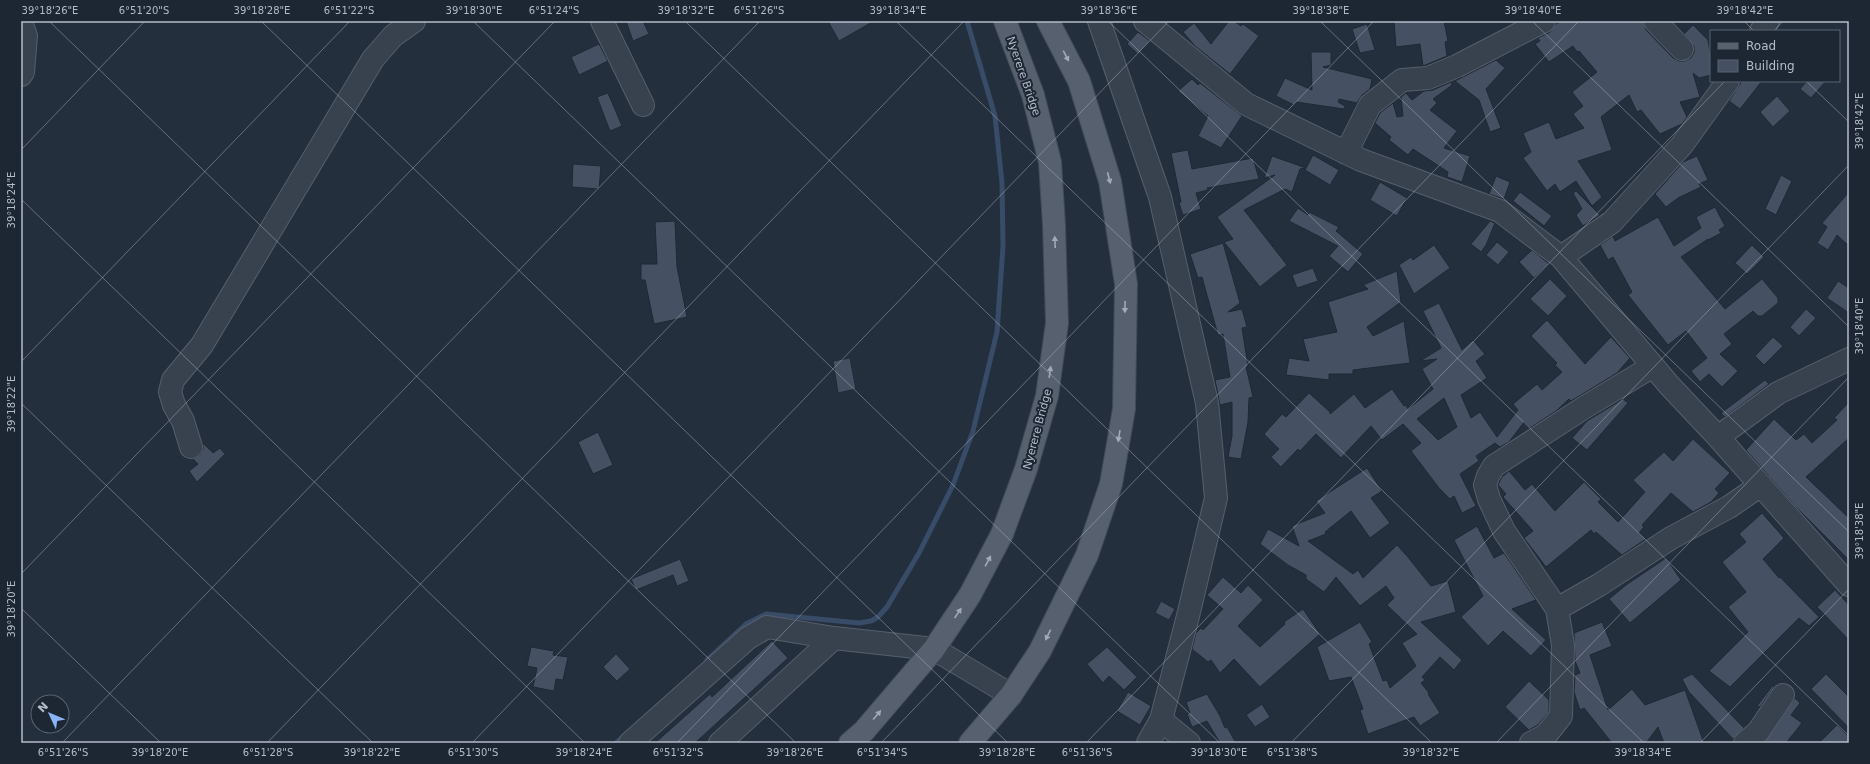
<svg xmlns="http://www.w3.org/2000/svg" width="1870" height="764" font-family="'DejaVu Sans',sans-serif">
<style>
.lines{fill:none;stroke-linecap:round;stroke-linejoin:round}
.stream{stroke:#394c67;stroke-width:5}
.building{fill:#455162;stroke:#1f2835;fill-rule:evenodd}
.minor-casing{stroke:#565f6c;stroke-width:24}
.major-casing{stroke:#414a57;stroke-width:24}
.minor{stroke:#38414e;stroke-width:22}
.major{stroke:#56606e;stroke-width:22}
.oneway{fill:#a1aab7}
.ticks{fill:none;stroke:#b4bcc9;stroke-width:1;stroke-opacity:0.45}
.labels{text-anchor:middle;stroke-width:4;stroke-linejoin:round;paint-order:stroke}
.street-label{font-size:11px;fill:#b4bcc9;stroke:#1d2633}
.neatline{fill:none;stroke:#b4bcc9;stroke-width:1.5}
.ticks-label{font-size:10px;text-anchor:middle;fill:#b4bcc9}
</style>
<rect width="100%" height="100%" fill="#242f3e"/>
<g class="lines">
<path class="stream" d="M707,660L746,624L766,614L859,623L871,621L878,617L887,607L919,553L953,485L973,431L997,332L1003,246L1002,183L995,116L967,21
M616,743L624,736"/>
</g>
<path class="building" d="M626,21H643L649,34L633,41Z
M828,21H874L839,41Z
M1229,21H1234L1241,26L1243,24L1259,36L1230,74L1195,46L1183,32L1194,23L1211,44Z
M1394,21H1444L1448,41L1445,42L1447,56L1423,66L1420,44L1396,47Z
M1560,21H1643L1646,30L1673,58L1679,61H1685L1691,58L1694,53V46L1684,34L1693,25L1708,40L1711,56V75L1699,78L1693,73L1700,97L1680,102L1687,117L1682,124L1660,134L1641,110L1637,112L1629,95L1601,117L1612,150L1578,161L1602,197L1592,206L1576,181L1560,192L1555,184L1547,191L1523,158L1531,152L1523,133L1549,122L1556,139L1584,128L1573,114L1583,106L1572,92L1597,72L1579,51L1577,52L1573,46L1549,62L1535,44L1540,41L1538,38L1550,32L1556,24Z
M1367,24L1375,50L1360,53L1352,29Z
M1138,32L1150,41L1138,54L1127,44Z
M599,44L608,61L579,75L571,57Z
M1311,52H1331V65L1323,67L1372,79L1370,89L1362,95L1357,103L1339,99L1338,102L1345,106L1344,109L1296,102L1294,105L1276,96L1285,78L1312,90Z
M1496,60L1505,68L1486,89L1501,128L1490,132L1479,100L1455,81Z
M1192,79L1198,85L1200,83L1242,116L1221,148L1198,136L1208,116L1178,91Z
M1742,81H1762L1740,109L1729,101Z
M1807,81H1826L1811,98L1800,89Z
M1451,82L1452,85L1433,99L1437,103L1430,110L1457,131L1444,148L1470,156L1462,182L1447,177L1448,172L1413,149L1408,155L1389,140L1391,137L1375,123L1380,113L1393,103L1397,117L1403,116L1401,97L1406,93L1412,100L1424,91L1433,90Z
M608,93L622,126L610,131L597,97Z
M1777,96L1790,111L1773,127L1760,112Z
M1188,150L1192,169L1253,158L1259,179L1207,188L1208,190L1196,193L1201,209L1183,215L1179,203L1181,202L1171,153Z
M1313,155L1339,170L1330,185L1305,170Z
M1272,156L1306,168L1300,169L1292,192L1285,189L1244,210L1287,265L1260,287L1224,242L1233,239L1217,217L1275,175L1264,178Z
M1697,156L1708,180L1699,184L1701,187L1678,198L1666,207L1655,194L1683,162Z
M573,164L601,166L599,189L572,187Z
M1781,175L1792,181L1776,215L1765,209Z
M1496,176L1510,182L1504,199L1489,194Z
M1380,182L1407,198L1397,216L1370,200Z
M1576,191L1600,215L1583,226L1576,215L1582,209L1573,193Z
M1520,192L1552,216L1544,226L1513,201Z
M1849,192V246L1837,235L1828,250L1817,243L1827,227L1822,223Z
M1715,207L1725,226L1719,230L1721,233L1708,240V239L1681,257L1725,309L1762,279L1778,298V303L1762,316H1758L1753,311L1724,334L1732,344L1720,354L1738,371L1722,387L1709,374L1700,382L1691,371L1707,358L1686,331L1668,345L1628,295L1632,292L1613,257L1608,260L1600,245L1613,236L1615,241L1658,217L1674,246L1701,228L1696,217Z
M1298,208L1308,215L1309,212L1339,227L1336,231L1363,254L1348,272L1329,256L1338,246L1289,221Z
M675,221L677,267L687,317L654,324L645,280H641V264H657L655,222Z
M1490,221L1495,223L1486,245L1481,252L1471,244Z
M1497,242L1509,252L1498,265L1486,255Z
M1223,243L1240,303L1228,312L1242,309L1247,327L1242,328L1248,366L1246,367L1253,397L1249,398L1248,422L1241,459L1228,457L1232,436V402L1220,405L1215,380L1230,377L1223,334L1218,335L1202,277L1198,278L1190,254Z
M1434,245L1450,268L1414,294L1399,265L1411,257L1413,260Z
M1752,245L1764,257L1747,274L1735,263Z
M1532,250L1549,264L1534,278L1519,262Z
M1313,268L1318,281L1297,288L1292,275Z
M1397,271L1401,302L1367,327L1373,336L1404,321L1410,363L1353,370V374H1329V380L1286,375L1289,358L1309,361L1303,339L1337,332L1328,302L1368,289L1363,285Z
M1550,279L1567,296L1548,316L1530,299Z
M1838,281L1849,288V313L1827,298Z
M1439,303L1462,350L1473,340L1485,354L1476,361L1487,378L1461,395L1471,418L1480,412L1497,437L1518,410L1513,404L1537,384L1542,390L1562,372L1555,365L1557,363L1531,336L1547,320L1585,364L1611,337L1630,358L1617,373L1571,401L1569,399L1556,411L1530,428L1524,422L1509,442L1500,447L1495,443L1476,456L1479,461L1460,474L1476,506L1462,513L1454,496L1450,499L1439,488L1411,451L1421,443L1403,424L1382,440L1371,426L1341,458L1316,434L1300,451L1298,449L1281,467L1271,457L1279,449L1264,434L1282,414L1286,417L1309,393L1330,412V414L1354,394L1365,408L1392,389L1404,406L1406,405L1408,409L1433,389L1422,369L1437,359L1420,361L1441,348L1423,311ZM1444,398L1457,427L1438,440L1417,419Z
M1806,309L1816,318L1799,336L1790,327Z
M1773,337L1783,346L1764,365L1755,356Z
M850,358L856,389L838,393L833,361Z
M1765,380L1769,384L1725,417L1721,413Z
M1623,399L1628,403L1587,450L1572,438L1587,421Z
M1849,402V438L1806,477L1849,518V560L1794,505L1746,450L1774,419L1796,440L1804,434L1812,443L1837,420L1834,418Z
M598,432L613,465L593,474L578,442Z
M1693,439L1730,473L1715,489L1719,493L1711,502L1693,512L1671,493L1642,525L1644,527L1639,533L1646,539L1622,555L1596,532L1594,534L1591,530L1546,567L1524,538L1533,531L1503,497L1506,494L1498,485L1502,477L1509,471L1525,490L1532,484L1555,511L1584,482L1601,499L1598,502L1618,522L1645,492L1633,480L1664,452L1673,461Z
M203,443L213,453L220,448L225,454L197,482L189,471L198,464L193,459L200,455L203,449Z
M1367,468L1382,491L1371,498L1390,523L1370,538L1351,511L1325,532L1326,534L1308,541L1353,574L1358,570L1363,578L1397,545L1407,556L1431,586L1448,581L1456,612L1421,622L1462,660L1454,670L1440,657L1422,677L1425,680L1421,683L1429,693L1428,694L1440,713L1420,726L1414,717L1368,734L1360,710L1363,709L1351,677L1329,681L1317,647L1360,622L1372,642L1369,644L1383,681L1387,680L1390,688L1416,666L1402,643L1417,634L1387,605L1394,598L1386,586L1360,606L1336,577L1324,592L1306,579V575L1288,565L1260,544L1268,529L1299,546L1292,526L1325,513L1316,501Z
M1762,513L1784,538L1763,559L1779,578L1780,577L1819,617L1809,626L1799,618L1730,687L1709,671L1748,632L1728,607L1746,592L1722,562L1746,542L1739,534Z
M1477,526L1494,558L1504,553L1536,600L1512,609L1546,640L1531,656L1503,631L1488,646L1461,617L1483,596L1454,540Z
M1666,558L1681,580L1630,623L1609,599L1626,585Z
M680,559L689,581L677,586L673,575L636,590L631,579Z
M1223,577L1241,593L1248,585L1263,600L1238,626L1260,647L1285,624L1284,622L1303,609L1320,634L1260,687L1234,659L1220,673L1211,660L1208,662L1192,649L1196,633L1201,628L1203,630L1223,609L1207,595Z
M1835,590L1849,605V640L1817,607Z
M1161,601L1175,609L1169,620L1155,613Z
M1602,622L1612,646L1590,655L1608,710L1632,689L1645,705L1685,690L1704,743H1664L1658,727L1646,743H1612L1584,708L1580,710L1574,692L1575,675L1580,673L1575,661L1574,633Z
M772,641L788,658L695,743H655L710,694L712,697Z
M531,647L554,651L553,655L568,657L563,680L556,679L554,691L533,687L537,668L527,666Z
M1107,647L1137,677L1124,690L1109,676L1103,683L1087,664Z
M616,654L630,669L617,681L603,667Z
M1692,674L1744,728L1733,739L1689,692L1682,679Z
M1826,674L1849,697V728L1811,689Z
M1529,681L1549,700V712L1538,725L1529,730L1505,707Z
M1773,685L1774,687L1760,707L1757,706Z
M1128,692L1151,706L1140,725L1117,711Z
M1207,694L1220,716L1225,728L1227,727L1236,743H1220L1207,721L1192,727L1187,714L1190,713L1186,702Z
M1795,698L1800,703L1791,715L1802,723L1786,743H1764Z
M1262,704L1270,717L1255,727L1246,715Z
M1837,725L1849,737V743H1819Z"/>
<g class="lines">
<defs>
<path id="minor" d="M602,21L643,105
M1099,21L1160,197L1207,403L1216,498L1189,612L1161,720L1148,743
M1145,21L1246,104L1361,160L1500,211L1561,257L1669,385L1718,437L1849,585
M1655,21L1682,49
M21,22L26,36L23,72L21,75
M1761,31L1768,21
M1346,153L1370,105L1402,80L1428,78L1457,66L1544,21
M1561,257L1612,222L1682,145L1728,81
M1718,437L1778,393L1849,359
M191,447L183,421L174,405L170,392L173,380L202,345L373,59L393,36L414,21
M1557,609L1599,585L1671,538L1729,507L1761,485
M1161,720L1189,743
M630,743L748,638L767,627L834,638L934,649L1011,695
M720,743L834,638
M1531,743L1546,735L1561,716L1563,645L1557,609L1504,531L1489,499L1485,485L1488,476L1494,466L1585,407L1653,366
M1745,743L1758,732L1783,695"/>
<path id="major" d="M850,743L864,731L934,649L970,595L1002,534L1026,469L1047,396L1057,323L1054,225L1050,162L1033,95L1005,21
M970,743L1011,695L1040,651L1087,555L1111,484L1124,409L1126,284L1110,181L1079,81L1048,21"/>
</defs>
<use href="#minor" class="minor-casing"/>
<use href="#major" class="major-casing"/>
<use href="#minor" class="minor"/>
<use href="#major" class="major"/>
</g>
<defs><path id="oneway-solid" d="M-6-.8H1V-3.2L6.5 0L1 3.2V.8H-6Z"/></defs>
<g class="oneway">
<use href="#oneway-solid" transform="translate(1066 56) rotate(63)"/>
<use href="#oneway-solid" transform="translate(1109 178) rotate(75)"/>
<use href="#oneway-solid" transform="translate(1055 242) rotate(-92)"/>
<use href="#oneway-solid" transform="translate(1125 307) rotate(91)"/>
<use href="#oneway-solid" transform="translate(1050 372) rotate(-82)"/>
<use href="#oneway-solid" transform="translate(1119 436) rotate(100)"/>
<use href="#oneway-solid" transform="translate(988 561) rotate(-62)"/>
<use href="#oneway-solid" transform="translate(958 613) rotate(-56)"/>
<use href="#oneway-solid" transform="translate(1048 635) rotate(116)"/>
<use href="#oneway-solid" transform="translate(877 715) rotate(-49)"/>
</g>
<path class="ticks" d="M49,21L796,743M261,21L1008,743M473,21L1220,743M685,21L1432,743M896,21L1644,743M1108,21L1849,736M1320,21L1849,532M1532,21L1849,327M1744,21L1754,31M1774,31L1783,21M1806,81L1849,122M21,150L145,21M21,199L585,743M21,362L350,21M21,403L373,743M21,574L555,21M21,608L161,743M62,743L760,21M267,743L964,21M472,743L1169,21M677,743L1374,21M881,743L1579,21M1086,743L1725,81M1291,743L1849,165M1496,743L1849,377M1700,743L1849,589"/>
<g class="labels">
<g class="street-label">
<text transform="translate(1024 76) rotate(71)" y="4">Nyerere Bridge</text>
<text transform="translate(1037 429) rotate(-75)" y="4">Nyerere Bridge</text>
</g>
</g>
<rect width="1870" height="764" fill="none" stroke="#1d2633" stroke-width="44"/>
<rect x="1710" y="30" width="130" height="52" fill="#1d2633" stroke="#59626f"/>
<rect x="1718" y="43" width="20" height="6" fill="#56606e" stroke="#59626f"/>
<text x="1746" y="50" font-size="12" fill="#b4bcc9">Road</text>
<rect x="1718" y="60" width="20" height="12" fill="#455162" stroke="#59626f"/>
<text x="1746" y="70" font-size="12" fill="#b4bcc9">Building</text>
<g transform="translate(50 714) rotate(314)"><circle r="19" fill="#1d2633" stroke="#59626f"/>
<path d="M0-3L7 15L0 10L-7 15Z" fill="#8ab4f8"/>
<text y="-6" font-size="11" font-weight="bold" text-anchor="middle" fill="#b4bcc9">N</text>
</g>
<rect x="22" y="22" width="1826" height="720" class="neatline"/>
<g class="ticks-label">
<text x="50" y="14">39°18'26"E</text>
<text x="144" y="14">6°51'20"S</text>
<text x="262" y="14">39°18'28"E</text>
<text x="349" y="14">6°51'22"S</text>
<text x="474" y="14">39°18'30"E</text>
<text x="554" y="14">6°51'24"S</text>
<text x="686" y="14">39°18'32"E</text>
<text x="759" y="14">6°51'26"S</text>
<text x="898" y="14">39°18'34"E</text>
<text x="1109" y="14">39°18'36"E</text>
<text x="1321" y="14">39°18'38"E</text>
<text x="1533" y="14">39°18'40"E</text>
<text x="1745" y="14">39°18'42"E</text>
<text transform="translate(1859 121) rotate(-90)" y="4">39°18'42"E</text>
<text transform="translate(11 200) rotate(-90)" y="4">39°18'24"E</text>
<text transform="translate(1859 326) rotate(-90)" y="4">39°18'40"E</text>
<text transform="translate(11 404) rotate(-90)" y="4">39°18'22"E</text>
<text transform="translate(1859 531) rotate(-90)" y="4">39°18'38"E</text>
<text transform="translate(11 609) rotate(-90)" y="4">39°18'20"E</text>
<text x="63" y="756">6°51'26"S</text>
<text x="160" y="756">39°18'20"E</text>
<text x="268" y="756">6°51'28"S</text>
<text x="372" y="756">39°18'22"E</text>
<text x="473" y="756">6°51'30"S</text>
<text x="584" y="756">39°18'24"E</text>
<text x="678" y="756">6°51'32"S</text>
<text x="795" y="756">39°18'26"E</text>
<text x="882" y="756">6°51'34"S</text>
<text x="1007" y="756">39°18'28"E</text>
<text x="1087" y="756">6°51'36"S</text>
<text x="1219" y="756">39°18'30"E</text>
<text x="1292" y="756">6°51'38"S</text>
<text x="1431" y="756">39°18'32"E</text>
<text x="1643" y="756">39°18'34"E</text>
</g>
</svg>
